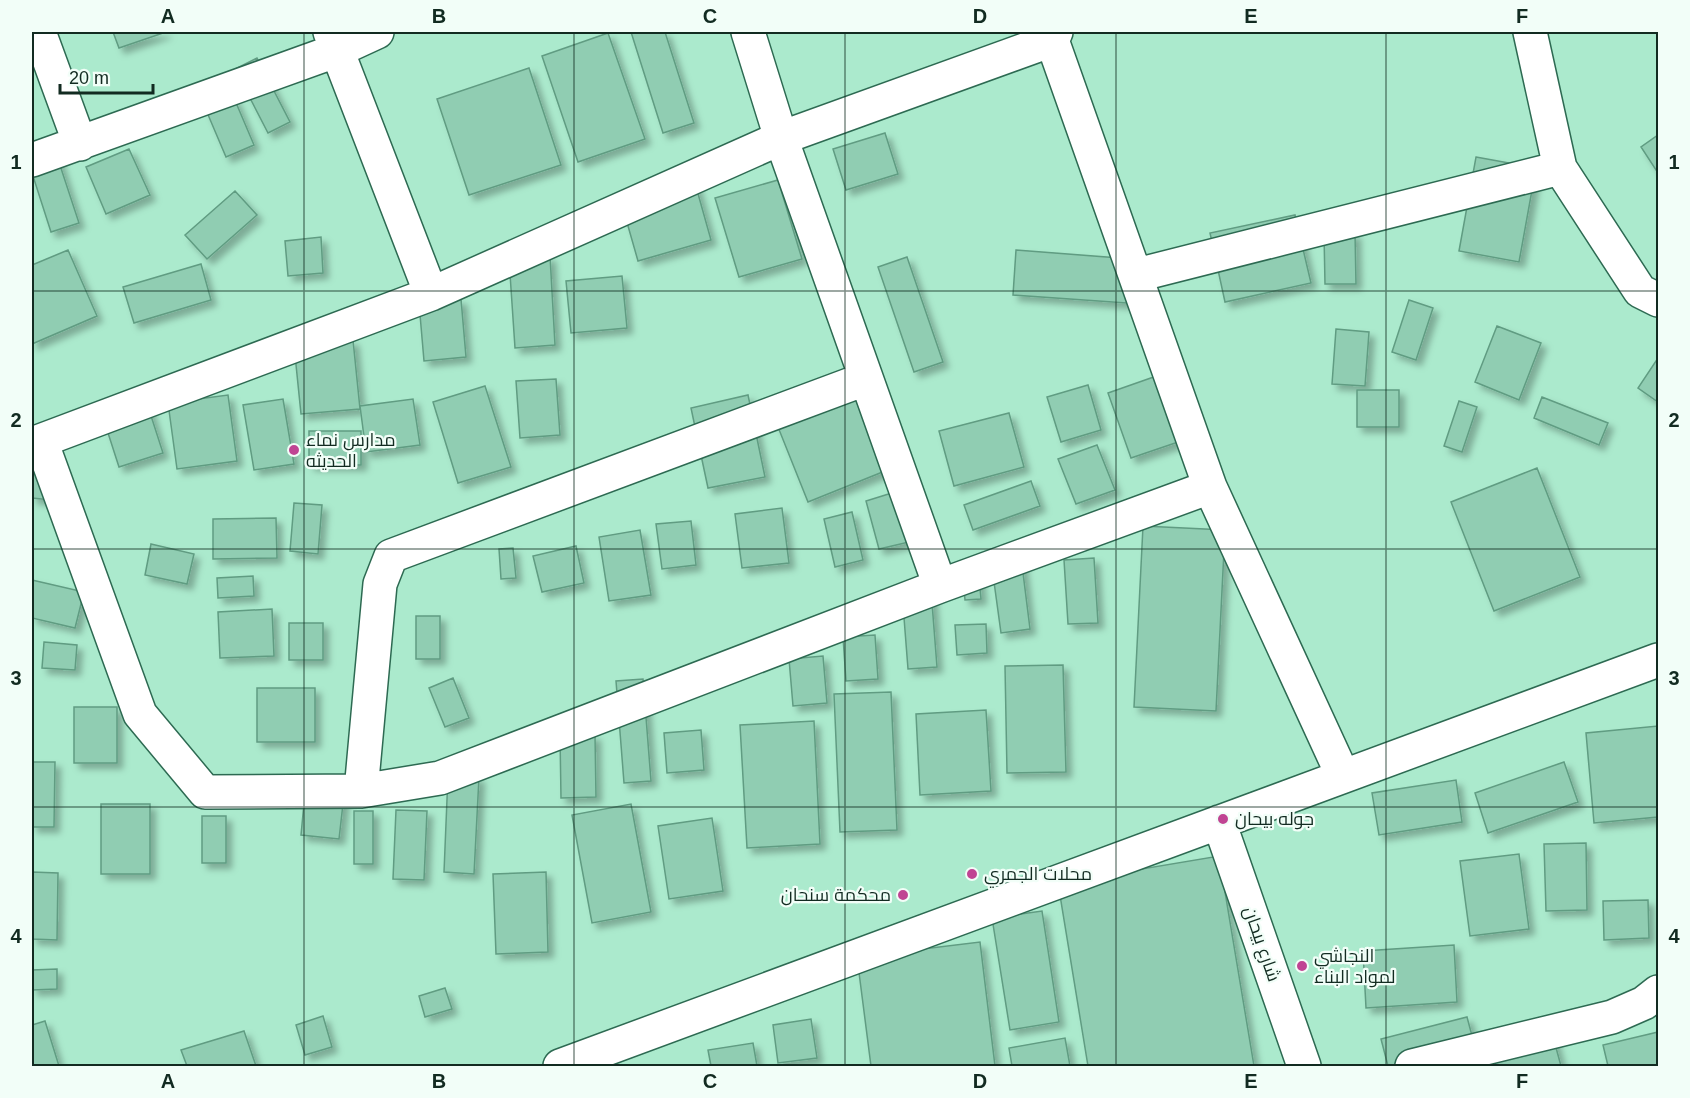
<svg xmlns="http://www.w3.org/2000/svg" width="1690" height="1098" font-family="Arial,Cairo,sans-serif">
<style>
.building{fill:#90cdb2;stroke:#609c82;stroke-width:1.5;filter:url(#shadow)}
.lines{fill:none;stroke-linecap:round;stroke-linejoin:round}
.minor-casing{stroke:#2d6a52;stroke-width:36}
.minor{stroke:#fff;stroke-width:33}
.grid{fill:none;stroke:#122b21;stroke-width:1.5;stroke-opacity:0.55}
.poi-dot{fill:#c04493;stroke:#f2fef8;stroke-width:2}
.labels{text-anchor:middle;stroke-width:4.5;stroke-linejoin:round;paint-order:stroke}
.poi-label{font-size:18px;fill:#122b21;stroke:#f2fef8;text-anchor:start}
.street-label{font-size:18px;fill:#122b21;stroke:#f2fef8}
.neatline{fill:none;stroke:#122b21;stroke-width:2}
.grid-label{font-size:20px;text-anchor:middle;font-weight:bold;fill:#122b21}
</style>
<defs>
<filter id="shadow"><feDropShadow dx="5.5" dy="5.5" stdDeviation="3" flood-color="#0004"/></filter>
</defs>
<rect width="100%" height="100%" fill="#abeacd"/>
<path class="building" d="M113,32H166L119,48Z
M631,32H665L694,123L663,133Z
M608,33L645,139L578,162L542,56Z
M257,58L290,122L268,133L235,69Z
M529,68L561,165L469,195L437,99Z
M234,98L254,145L226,157L206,110Z
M885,133L898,174L846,190L833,149Z
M1658,135V173L1641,147Z
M53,144L79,223L51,232L32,173Z
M129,149L150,195L106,214L86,167Z
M1476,157L1536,168L1519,262L1459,251Z
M778,180L802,259L739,277L715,198Z
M695,183L711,240L638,261L622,205Z
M235,191L257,215L207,259L185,235Z
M1295,215L1311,283L1225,302L1210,233Z
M1355,233L1356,284H1325L1324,234Z
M321,237L323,273L288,276L285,241Z
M68,250L97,316L32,344V265Z
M1016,250L1145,260L1141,304L1013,295Z
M550,256L555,345L515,348L509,259Z
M907,257L943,362L914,372L878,267Z
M201,264L211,300L134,323L123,287Z
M622,276L627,328L571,333L566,281Z
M461,299L466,357L424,361L419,303Z
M1409,300L1433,308L1416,360L1392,352Z
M1497,326L1541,343L1519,400L1475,382Z
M1336,329L1369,332L1365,386L1332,384Z
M353,340L360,409L301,414L294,345Z
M1658,358V402L1638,388Z
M1165,373L1187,439L1131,458L1108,393Z
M846,376L885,471L808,502L770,407Z
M556,379L560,435L520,438L516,381Z
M1088,385L1101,430L1061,442L1047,397Z
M485,386L511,467L458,483L433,402Z
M1357,390H1399V427H1357Z
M143,391L163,453L119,467L99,405Z
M228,395L237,461L177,469L168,403Z
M748,395L765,477L708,488L691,408Z
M1542,397L1608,423L1599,445L1534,418Z
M283,399L294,464L254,470L243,405Z
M413,399L420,445L366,452L360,406Z
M1459,401L1477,407L1462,452L1444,446Z
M1009,413L1024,467L954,486L939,431Z
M309,431H361V465H309Z
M32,440L51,500L32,498Z
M1097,445L1115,490L1076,504L1058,459Z
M1537,468L1580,577L1494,611L1451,502Z
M1031,481L1040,506L973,530L964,505Z
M895,492L909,542L879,549L866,501Z
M294,503L322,505L318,554L290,551Z
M782,508L789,563L742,568L735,514Z
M852,512L863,560L835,567L824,519Z
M276,518L277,558L213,559V519Z
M691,521L696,565L662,569L656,524Z
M1143,526L1225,530L1216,711L1134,707Z
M640,530L651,595L609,601L599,537Z
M151,544L194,554L187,584L145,575Z
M576,546L584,583L542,592L533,556Z
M513,548L516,578L501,579L499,549Z
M1021,557L1030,629L1001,633L991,560Z
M1094,558L1098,623L1068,624L1064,560Z
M978,567L981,599L965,600L962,568Z
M253,576L254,596L218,598L217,578Z
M32,580L84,592L75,628L32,618Z
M931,590L937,667L908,669L902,592Z
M272,609L274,656L220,658L218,612Z
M416,616H440V659H416Z
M289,623H323V660H289Z
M986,624L987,653L957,655L955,625Z
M875,635L878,679L846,681L843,637Z
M44,642L77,645L75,670L42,668Z
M823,656L827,703L793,706L789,659Z
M1063,665L1066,772L1007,773L1005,666Z
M453,678L469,718L445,727L429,688Z
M643,679L651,781L624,783L616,681Z
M257,688H315V742H257Z
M891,692L897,830L840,832L834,694Z
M74,707H117V763H74Z
M986,710L991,791L920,795L916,714Z
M814,721L820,844L747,848L740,725Z
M1658,726V817L1594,823L1586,733Z
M701,730L704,770L667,773L664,733Z
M595,735L596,797L561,798L560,736Z
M32,762H55L54,827H32Z
M1564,762L1578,802L1488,833L1475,793Z
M448,775L479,777L474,874L444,872Z
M1456,780L1462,822L1379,835L1372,793Z
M306,782L345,786L339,839L301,835Z
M101,804H150V874H101Z
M631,804L651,912L592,923L572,815Z
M396,810L427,811L424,880L393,879Z
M354,811H373V864H354Z
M202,816H226V863H202Z
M712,818L723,891L669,899L658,826Z
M1586,843L1587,910L1546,911L1544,844Z
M1519,854L1529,929L1470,936L1460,861Z
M1219,856L1254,1066H1088L1058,883Z
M32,872L58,873L57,940L32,939Z
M546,872L548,952L496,954L493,874Z
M1648,900L1649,938L1604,940L1603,901Z
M1042,911L1059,1022L1010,1030L992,918Z
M980,942L995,1066H871L857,957Z
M1454,945L1457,1002L1366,1008L1363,951Z
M57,969V989L32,990V970Z
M445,988L452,1009L425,1017L419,996Z
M323,1016L332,1047L305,1055L296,1025Z
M1467,1017L1480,1066H1388L1381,1039Z
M811,1019L817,1058L778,1063L773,1025Z
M45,1021L59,1066H32V1025Z
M1549,1022L1561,1066H1494L1487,1038Z
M244,1031L256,1066H187L181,1050Z
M1658,1032V1066H1608L1603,1045Z
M1065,1038L1070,1066H1012L1009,1048Z
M753,1043L757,1066H711L708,1050Z"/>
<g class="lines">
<defs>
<path id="minor" d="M39,32L80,144
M330,32L431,294
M748,32L781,138L940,586
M1056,32L1052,40L1210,487L1343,776
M1530,32L1560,168L1640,291L1658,300
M32,160L338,50L377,32
M1137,275L1560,168
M41,441L140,714L205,792L361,791L440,778L940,586L1210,487
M32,444L431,294L781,138L1052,40
M361,791L380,584L391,556L865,379
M1219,822L1304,1066
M560,1066L1658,660
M1412,1066L1612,1017L1644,1003L1658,992"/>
</defs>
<use href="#minor" class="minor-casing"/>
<use href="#minor" class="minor"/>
</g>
<path class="grid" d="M304,32V1066M574,32V1066M845,32V1066M1116,32V1066M1386,32V1066M32,291H1658M32,549H1658M32,807H1658"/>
<g class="poi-dot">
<circle cx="294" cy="450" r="6"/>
<circle cx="1223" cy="819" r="6"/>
<circle cx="972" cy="874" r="6"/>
<circle cx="903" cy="895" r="6"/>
<circle cx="1302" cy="966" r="6"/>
</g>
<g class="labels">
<g class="poi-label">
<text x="306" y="446">مدارس نماء<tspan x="306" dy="21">الحديثه</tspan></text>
<text x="1235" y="825">جوله بيحان</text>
<text x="984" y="880">محلات الجمري</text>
<text x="891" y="901" text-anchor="end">محكمة سنحان</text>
<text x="1314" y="962">النجاشي<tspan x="1314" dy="21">لمواد البناء</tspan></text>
</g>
<g class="street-label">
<text transform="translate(1262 944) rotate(71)" y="6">شارع بيحان</text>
</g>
</g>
<rect width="1690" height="1098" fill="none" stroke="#f2fef8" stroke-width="66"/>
<path d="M60 84v9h93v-9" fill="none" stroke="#122b21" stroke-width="3"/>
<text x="69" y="84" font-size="18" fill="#122b21" stroke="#f2fef8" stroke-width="4.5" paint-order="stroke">20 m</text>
<rect x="33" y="33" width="1624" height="1032" class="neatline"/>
<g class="grid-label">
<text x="168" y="23">A</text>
<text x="439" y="23">B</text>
<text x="710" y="23">C</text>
<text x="980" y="23">D</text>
<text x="1251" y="23">E</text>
<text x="1522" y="23">F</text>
<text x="16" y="169">1</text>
<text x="1674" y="169">1</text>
<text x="16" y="427">2</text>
<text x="1674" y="427">2</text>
<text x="16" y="685">3</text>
<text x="1674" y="685">3</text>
<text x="16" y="943">4</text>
<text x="1674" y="943">4</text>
<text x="168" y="1088">A</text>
<text x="439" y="1088">B</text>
<text x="710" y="1088">C</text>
<text x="980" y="1088">D</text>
<text x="1251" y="1088">E</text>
<text x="1522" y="1088">F</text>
</g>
</svg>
